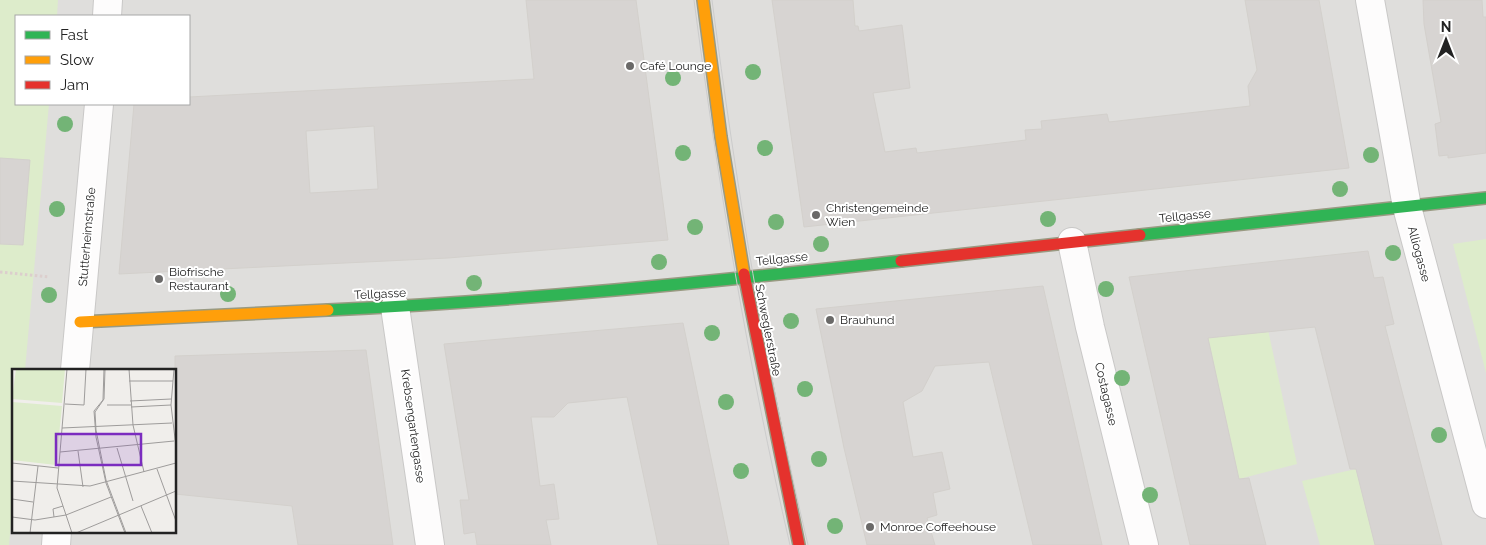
<svg xmlns="http://www.w3.org/2000/svg" width="1486" height="545" font-family="Raleway,sans-serif">
<style>
.residential{fill:#dfdedc}
.grass{fill:#ddeccb}
.building{fill:#d7d4d2;stroke:#d3d0cc;fill-rule:evenodd}
.lines{fill:none;stroke-linecap:round;stroke-linejoin:round}
.street-casing{stroke:#c9c8c7;stroke-width:30}
.fast-casing{stroke:#999a82;stroke-width:14}
.slow-casing{stroke:#999a82;stroke-width:14}
.jam-casing{stroke:#999a82;stroke-width:14}
.path{stroke:#dccecd;stroke-width:3;stroke-dasharray:2.5 2.5;stroke-linecap:butt}
.street{stroke:#fdfcfc;stroke-width:28}
.fast{stroke:#30b455;stroke-width:11}
.slow{stroke:#ff9f0a;stroke-width:11}
.jam{stroke:#e5322d;stroke-width:11}
.tram{stroke:#ccc;stroke-width:1}
.tree{fill:#73b476}
.poi-dot{fill:#6a6968;stroke:#fff;stroke-width:2}
.labels{text-anchor:middle;stroke-width:4;stroke-linejoin:round;paint-order:stroke}
.poi-label{font-size:12px;fill:#222;stroke:#fff;text-anchor:start}
.street-label{font-size:12px;fill:#222;stroke:#fff}
.inset-road{fill:none;stroke:#9e9c9b;stroke-width:1}
.view{fill:#7b2cbf;fill-opacity:0.15;stroke:#7b2cbf;stroke-width:2.5}
.inset-edge{fill:none;stroke:#222;stroke-width:2.5}
</style>
<rect width="100%" height="100%" fill="#f0eeeb"/>
<path class="residential" d="M57,0H1486V545H5L14,450V531H175V370H21L47,104H189V16H55Z"/>
<path class="grass" d="M0,0H58L57,16H16V104H49L25,370H14V489L9,545H0Z
M1486,239V373L1453,244Z
M1267,325L1297,464L1239,479L1206,330Z
M1356,469L1375,545H1320L1302,481Z"/>
<path class="building" d="M526,0H636L668,240L448,258L119,274L134,104H189V97L534,79ZM374,126L378,189L310,193L306,131Z
M772,0H853L855,26H858L859,31L902,25L910,88L873,93L885,152L916,148L917,153L1026,140L1025,130L1042,129L1041,121L1107,114L1109,122L1250,106L1248,86L1257,70L1245,0H1319L1349,168L804,227Z
M1423,0H1482L1483,17H1486V153L1448,158V155L1439,156L1435,124L1441,122L1424,24Z
M0,158L30,160L23,245L0,244Z
M1368,251L1374,278L1383,277L1394,324L1385,326L1442,545H1375L1356,469H1350L1315,327L1208,338L1239,479L1249,478L1266,545H1190L1129,277Z
M1043,286L1102,545H1033L989,362L935,366L922,391L903,402L913,457L942,452L950,489L933,493L937,515L927,518L935,545H867L844,448L816,309Z
M683,323L729,545H658L627,397L568,403L554,417H531L540,486L554,484L559,519L546,520L551,545H477L475,532L464,534L460,500H469L444,344Z
M366,350L393,545H298L292,506L175,494V356Z"/>
<g class="lines">
<defs>
<path id="street" d="M1370,0L1407,207L1486,504
M107,16L108,0
M1072,242L1090,327L1144,545
M395,307L430,545
M75,370L99,104
M56,545L57,531"/>
<path id="fast" d="M1140,235L1486,198
M328,310C519,301 711,282 901,261"/>
<path id="slow" d="M703,0L721,137L744,274
M80,322L328,310"/>
<path id="jam" d="M901,261L1140,235
M744,274L799,545"/>
</defs>
<use href="#street" class="street-casing"/>
<use href="#fast" class="fast-casing"/>
<use href="#slow" class="slow-casing"/>
<use href="#jam" class="jam-casing"/>
<path class="path" d="M0,272L49,277"/>
<use href="#street" class="street"/>
<use href="#fast" class="fast"/>
<use href="#slow" class="slow"/>
<use href="#jam" class="jam"/>
<path class="tram" d="M694,0C718,183 748,365 790,545
M712,0C736,183 765,365 808,545"/>
</g>
<g class="tree">
<circle cx="753" cy="72" r="8"/>
<circle cx="673" cy="78" r="8"/>
<circle cx="65" cy="124" r="8"/>
<circle cx="765" cy="148" r="8"/>
<circle cx="683" cy="153" r="8"/>
<circle cx="1371" cy="155" r="8"/>
<circle cx="1340" cy="189" r="8"/>
<circle cx="57" cy="209" r="8"/>
<circle cx="1048" cy="219" r="8"/>
<circle cx="776" cy="222" r="8"/>
<circle cx="695" cy="227" r="8"/>
<circle cx="821" cy="244" r="8"/>
<circle cx="1393" cy="253" r="8"/>
<circle cx="659" cy="262" r="8"/>
<circle cx="474" cy="283" r="8"/>
<circle cx="1106" cy="289" r="8"/>
<circle cx="228" cy="294" r="8"/>
<circle cx="49" cy="295" r="8"/>
<circle cx="791" cy="321" r="8"/>
<circle cx="712" cy="333" r="8"/>
<circle cx="1122" cy="378" r="8"/>
<circle cx="805" cy="389" r="8"/>
<circle cx="726" cy="402" r="8"/>
<circle cx="1439" cy="435" r="8"/>
<circle cx="819" cy="459" r="8"/>
<circle cx="741" cy="471" r="8"/>
<circle cx="1150" cy="495" r="8"/>
<circle cx="835" cy="526" r="8"/>
</g>
<g class="poi-dot">
<circle cx="630" cy="66" r="5"/>
<circle cx="816" cy="215" r="5"/>
<circle cx="159" cy="279" r="5"/>
<circle cx="830" cy="320" r="5"/>
<circle cx="870" cy="527" r="5"/>
</g>
<g class="labels">
<g class="poi-label">
<text x="640" y="70">Café Lounge</text>
<text x="826" y="212">Christengemeinde<tspan x="826" dy="14">Wien</tspan></text>
<text x="169" y="276">Biofrische<tspan x="169" dy="14">Restaurant</tspan></text>
<text x="840" y="324">Brauhund</text>
<text x="880" y="531">Monroe Coffeehouse</text>
</g>
<g class="street-label">
<text transform="translate(1185 216) rotate(-6)" y="4">Tellgasse</text>
<text transform="translate(87 237) rotate(-85)" y="4">Stutterheimstraße</text>
<text transform="translate(1419 254) rotate(75)" y="4">Alliogasse</text>
<text transform="translate(782 259) rotate(-6)" y="4">Tellgasse</text>
<text transform="translate(380 294) rotate(-3)" y="4">Tellgasse</text>
<text transform="translate(768 330) rotate(79)" y="4">Schweglerstraße</text>
<text transform="translate(1106 394) rotate(77)" y="4">Costagasse</text>
<text transform="translate(413 426) rotate(82)" y="4">Krebsengartengasse</text>
</g>
</g>
<g transform="translate(12 369)">
<rect width="164" height="164" fill="#f0eeeb"/>
<path d="M4,0H53L50,34L0,30ZM0,33L50,37L44,96L0,91Z" fill="#ddeccb"/>
<path class="inset-road" d="M55,0L45,119L60,164M92,0L91,31L82,42L84,68L94,114L113,164M93,0L92,30L83,43L84,61L94,111L114,164M117,0L121,56L132,103M162,0L159,36L164,78M117,12H161M118,32L159,30M53,35L72,36L74,0M95,36H119M119,38L159,36M50,59L160,54M105,79L121,132M66,82L71,118M48,83L162,72M0,94L46,99M145,100L164,152M0,112L78,117L164,94M0,130L21,133M129,137L140,164M0,148L23,151L54,146L99,128M42,148L41,140L51,137M18,164L26,97M64,164L164,122"/>
<path class="view" d="M44,65H129V96H44Z"/>
<rect width="164" height="164" class="inset-edge"/>
</g>
<rect x="15" y="15" width="175" height="90" fill="#ffffff" stroke="#a7a7a7"/>
<rect x="25" y="31" width="25" height="8" fill="#30b455" stroke="#a7a7a7"/>
<text x="60" y="40" font-size="15" fill="#222222">Fast</text>
<rect x="25" y="56" width="25" height="8" fill="#ff9f0a" stroke="#a7a7a7"/>
<text x="60" y="65" font-size="15" fill="#222222">Slow</text>
<rect x="25" y="81" width="25" height="8" fill="#e5322d" stroke="#a7a7a7"/>
<text x="60" y="90" font-size="15" fill="#222222">Jam</text>
<g transform="translate(1446 40)" stroke="#ffffff" stroke-width="4" paint-order="stroke">
<path d="M0-4L9 19L0 12L-9 19Z" fill="#222222"/>
<text y="-8" font-size="14" font-weight="bold" text-anchor="middle" fill="#222222">N</text>
</g>
</svg>
